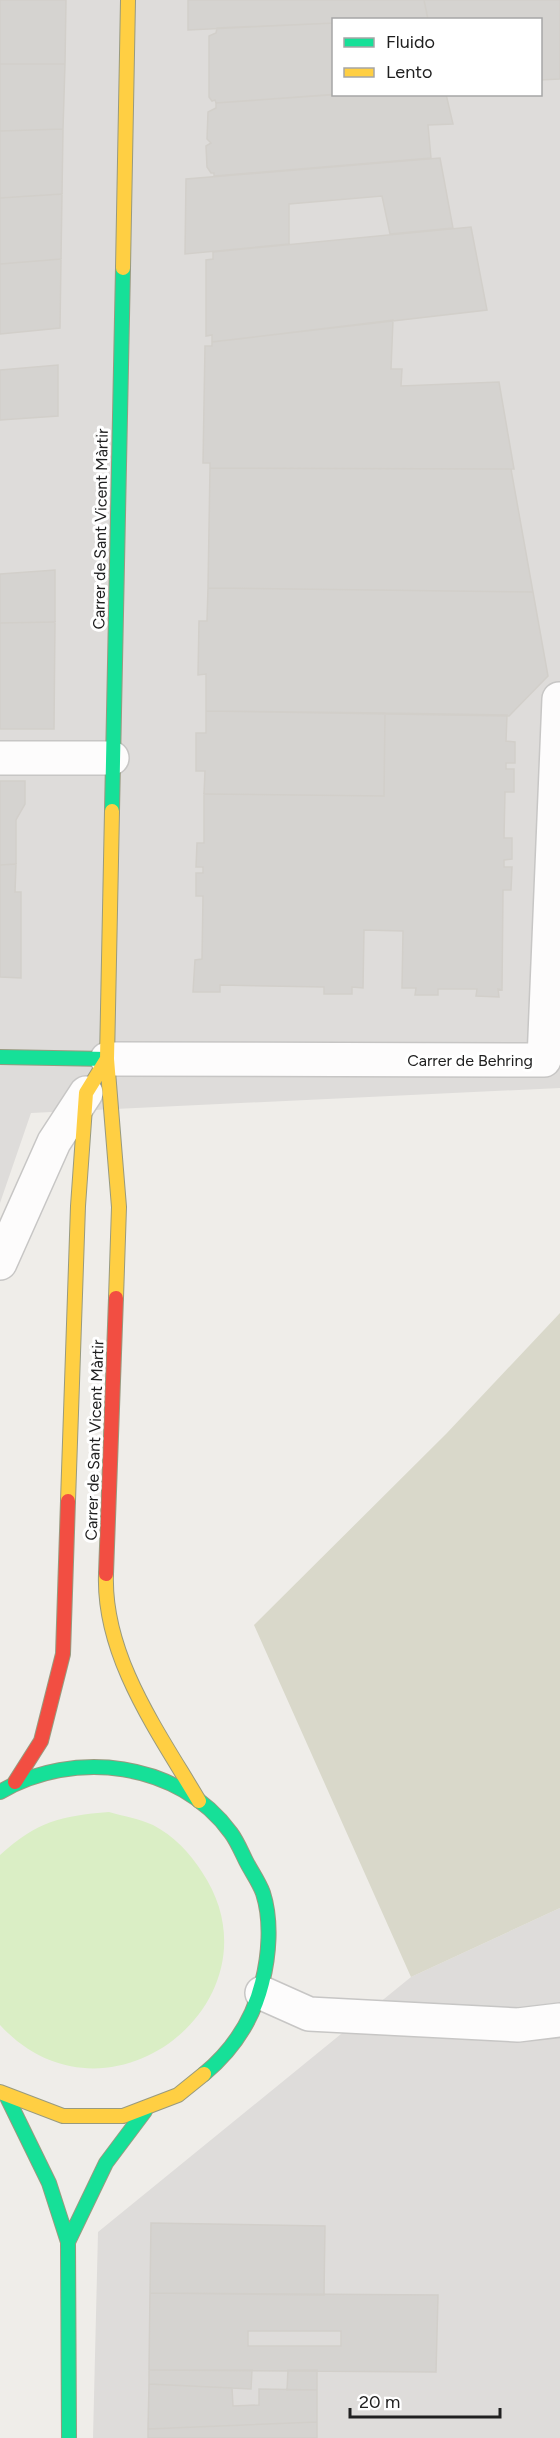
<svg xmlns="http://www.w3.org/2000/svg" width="560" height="2438" font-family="Figtree,sans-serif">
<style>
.residential{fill:#dedcda;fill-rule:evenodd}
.construction{fill:#d9d8ca}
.grass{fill:#daeec5}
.building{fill:#d5d3d0;stroke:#d2cfca;stroke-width:1.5;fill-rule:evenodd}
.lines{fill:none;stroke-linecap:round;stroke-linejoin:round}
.street-casing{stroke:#c7c6c5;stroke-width:36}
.fast-casing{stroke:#989a7f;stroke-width:16}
.slow-casing{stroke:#989a7f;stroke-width:16}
.jam-casing{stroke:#989a7f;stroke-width:16}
.street{stroke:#fdfcfc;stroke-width:33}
.fast{stroke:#16e098;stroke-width:14}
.slow{stroke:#ffcf43;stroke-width:14}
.jam{stroke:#f24e42;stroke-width:14}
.labels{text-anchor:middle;stroke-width:6;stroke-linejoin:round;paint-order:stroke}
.street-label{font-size:16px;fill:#202020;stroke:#fff}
</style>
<rect width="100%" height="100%" fill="#efede9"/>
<path class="residential" d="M0,0H560V1088L31,1113L0,1203ZM334,20H540V94H334Z
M560,1908V2438H93L98,2232L411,1977Z"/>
<path class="construction" d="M560,1313V1908L411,1977L254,1625L446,1434Z"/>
<path class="grass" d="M109,1812C123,1816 140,1819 153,1825C174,1836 190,1853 202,1872C287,1999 108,2142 0,2025V1855C38,1821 60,1816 109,1812Z"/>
<path class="building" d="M0,0H66L65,64H0Z
M188,0H424L428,19L334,20V23L188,30Z
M424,0H560V79L540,80V20H428Z
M334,23V94H338L216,103L215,100L212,101L209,97V36L216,33L217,28Z
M0,64H65L63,129L0,131Z
M446,94L453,124L428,125L431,158L214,176V173H211L207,167L206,146L211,143L207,139L208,112L216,108V103L330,95Z
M63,129L62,194L0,198V131Z
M440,158L453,228L390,234L382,196L289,204V244L185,254L186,179Z
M62,194L61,259L0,264V198Z
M471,227L487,310L212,342V335L206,336V260L213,259V252Z
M61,259L60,328L0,334V264Z
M393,320L391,369H402L401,386L499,382L514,469L210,468V463H203L205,346H212V342Z
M58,365V416L0,420V370Z
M210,468L511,469L533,592L208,588Z
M55,570V622L0,623V574Z
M208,588L533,592L548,676L509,716L206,711V674L198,675L199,621H207Z
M55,622L54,729H0V623Z
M206,711L385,713L384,796L204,794L205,771H196V733H206Z
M385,713L507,715L506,741L515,742V763H506V769H514V792H505L504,838H512V859L504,860V867H512L511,890H503L502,990L498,989L499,997L476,996L477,989H438V995H415L416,988H402L403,931L364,930L363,988L352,987V994H324V987L220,985V992H193L195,960L202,959L203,896H196V873H203V867H196L197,843H204V794L384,796Z
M0,781H25V804L16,820V864L0,865Z
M16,864L15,892H21V978L0,977V865Z
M151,2223L325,2226L324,2295L150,2293Z
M150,2293L438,2295L436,2372L149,2370ZM248,2331H341V2346H248Z
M149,2370H252L251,2389L149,2384Z
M288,2370H317V2390H287Z
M149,2384L232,2388L233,2406L259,2405V2389L317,2390V2422L148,2429Z
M317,2422V2438H148V2429Z"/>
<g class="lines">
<defs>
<path id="street" d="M0,758H112
M107,1059L544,1060L559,699
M0,1263L54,1142L86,1093
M262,1993L309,2014L518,2025L560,2020"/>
<path id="fast" d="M112,811L123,268
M0,1057L107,1059
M0,1792C73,1749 179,1761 231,1833C237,1841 241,1851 246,1861C251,1871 259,1882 263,1893C272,1921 269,1956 262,1983C253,2019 233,2050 204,2074
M7,2097L49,2183L68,2242L69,2438
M68,2242L106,2163L145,2111"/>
<path id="slow" d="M123,268L128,0
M112,811L107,1059L119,1207L116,1298
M68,1501L78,1206L86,1093L107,1059
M106,1574C103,1657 159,1733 199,1801
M0,2092L63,2116H123L178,2095L204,2074"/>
<path id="jam" d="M106,1574L116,1298
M15,1782L41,1741L63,1654L68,1501"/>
</defs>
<use href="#street" class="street-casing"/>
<use href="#fast" class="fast-casing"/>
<use href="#slow" class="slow-casing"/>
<use href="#jam" class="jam-casing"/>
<use href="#street" class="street"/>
<use href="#fast" class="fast"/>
<use href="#slow" class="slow"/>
<use href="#jam" class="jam"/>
</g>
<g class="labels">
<g class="street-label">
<text transform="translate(100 529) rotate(-89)" y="6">Carrer de Sant Vicent Màrtir</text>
<text x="470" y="1066">Carrer de Behring</text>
<text transform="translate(94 1440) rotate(-88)" y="6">Carrer de Sant Vicent Màrtir</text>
</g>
</g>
<rect x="332" y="18" width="210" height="78" fill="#ffffff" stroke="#a6a6a6" stroke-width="1.5"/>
<rect x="344" y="38" width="30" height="9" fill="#16e098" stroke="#a6a6a6" stroke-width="1.5"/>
<text x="386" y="48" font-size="18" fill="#202020">Fluido</text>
<rect x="344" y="68" width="30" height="9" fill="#ffcf43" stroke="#a6a6a6" stroke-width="1.5"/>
<text x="386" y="78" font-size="18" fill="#202020">Lento</text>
<path d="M350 2408v9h150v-9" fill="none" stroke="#202020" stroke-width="3"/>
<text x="359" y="2408" font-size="18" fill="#202020" stroke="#ffffff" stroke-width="4.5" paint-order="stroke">20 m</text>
</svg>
